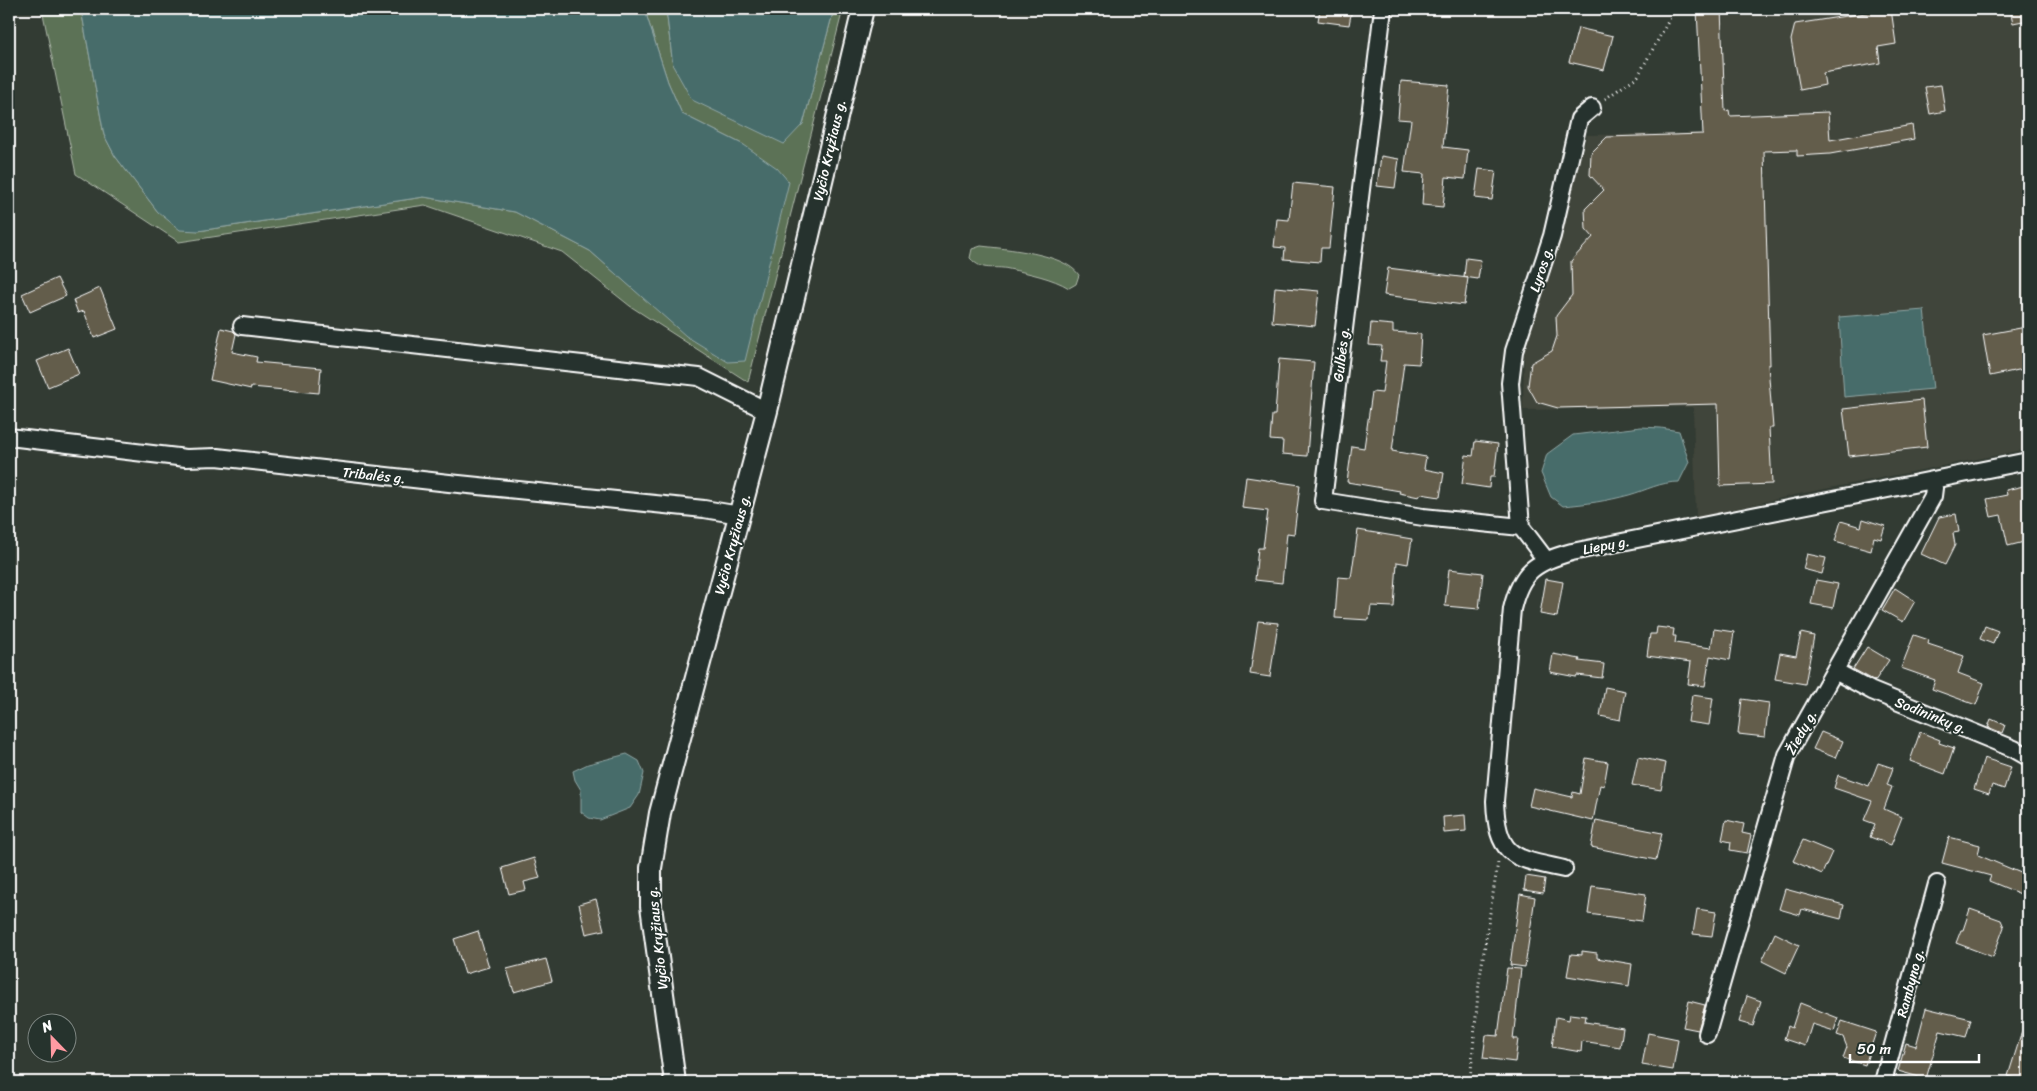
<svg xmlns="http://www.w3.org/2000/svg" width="2037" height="1091" font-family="Sriracha,sans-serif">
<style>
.built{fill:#41453a}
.green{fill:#5c7256;stroke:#aeb8aa}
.water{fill:#476c6a;stroke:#91a7a6}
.building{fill:#645d4c;stroke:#fff}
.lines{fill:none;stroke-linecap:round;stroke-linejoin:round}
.minor-casing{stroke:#fff;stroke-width:20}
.tertiary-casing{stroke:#fff;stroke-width:24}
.path{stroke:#fff;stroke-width:3;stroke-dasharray:1 4;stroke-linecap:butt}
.minor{stroke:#26332d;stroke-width:16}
.tertiary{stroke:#26332d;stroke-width:20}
.labels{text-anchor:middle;stroke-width:4;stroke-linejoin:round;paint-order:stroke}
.street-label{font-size:14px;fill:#fff;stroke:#26332d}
</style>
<rect width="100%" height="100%" fill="#323b33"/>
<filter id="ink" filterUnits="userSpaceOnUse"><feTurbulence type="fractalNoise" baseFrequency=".02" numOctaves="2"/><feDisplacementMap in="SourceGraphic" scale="10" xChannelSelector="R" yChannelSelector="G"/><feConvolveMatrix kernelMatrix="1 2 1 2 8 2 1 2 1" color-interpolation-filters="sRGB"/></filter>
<g filter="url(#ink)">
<path class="built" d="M1697,9H2028V449L1794,495L1696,518L1693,407L1523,410L1524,355L1587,135L1703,133Z"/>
<path class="green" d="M42,9H81L104,135L115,156L158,212L198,231L424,197L515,212L590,251L638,293L744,145L682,114L668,82L647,17L646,9H666L673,66L803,124L834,9H843L748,382L630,306L562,252L425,205L179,242L76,174Z
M981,246C1006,249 1064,253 1079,275L1076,284L1069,288C1053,278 1028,273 1009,269C992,265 984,273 970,258L972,249Z"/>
<path class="water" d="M81,9H646L647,17L668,82L682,114L744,145L777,168L789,182L745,361L728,362L686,336L590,251L515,212L424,197L198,231L180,230L158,212L115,156L104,135Z
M666,9H834L803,124L784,144L692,100L673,66Z
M1924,310L1933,389L1844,397L1839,317Z
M1641,427L1661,428L1679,431L1689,462L1679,482C1660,482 1647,490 1629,495C1607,501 1586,504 1563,506L1551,497L1541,473L1547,454L1573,435Z
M627,754L639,761L644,773L639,795L630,808L600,820L589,818L581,812V790L575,780L573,771L588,764Z"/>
<path class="building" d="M1320,9H1352L1349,25L1318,21Z
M1697,9H1721L1725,111L1729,110L1730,116L1828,112L1830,140L1912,125L1914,139L1830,154L1797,156V150L1764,151L1770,365H1768L1773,428H1769L1772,484L1720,486L1718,404L1558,408L1537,402L1528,386L1531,363L1552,351L1557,336L1556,316L1572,295L1571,261L1593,237L1586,229L1585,209L1604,190L1590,175L1591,153L1607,137L1703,134Z
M1891,9L1896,44L1878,47L1880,63L1823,73L1825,85L1800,90L1791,40L1795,24Z
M2010,9H2028V20L2013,23Z
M1578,28L1613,36L1604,70L1569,62Z
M1401,81L1449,85L1443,147L1468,150L1465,179L1446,177L1443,207L1422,205L1424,174L1404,172L1411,120L1398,119Z
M1941,85L1945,111L1930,114L1925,87Z
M1381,156L1399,159L1395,188L1377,186Z
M1479,169L1496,171L1492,200L1475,198Z
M1293,183L1335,187L1329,248H1321L1320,262L1284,259L1285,248L1274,247L1277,219L1289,220Z
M1466,258L1481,260L1478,279L1464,277Z
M1388,268L1468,278L1464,305L1384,295Z
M57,278L66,296L30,312L22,294Z
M1275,287L1319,291L1315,326L1272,322Z
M100,288L117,329L94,338L84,311L78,313L73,300Z
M1371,323L1393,325V332L1421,334L1419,364L1404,363L1392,451L1426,457L1424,469L1444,473L1440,497L1421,494L1419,497L1399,493L1400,491L1347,482L1352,446L1364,448L1372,392L1382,393L1386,361H1380L1382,346L1369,345Z
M2026,327L2028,339V368L1990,376L1983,335Z
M221,328L233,331L236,334L232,352L257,357L256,362L321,368L319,393L251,387V389L210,380Z
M68,348L79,374L48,387L37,361Z
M1279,359L1314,362L1307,456L1282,454L1283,441L1270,440L1272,415H1275Z
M1922,400L1927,447L1849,456L1843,409Z
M1475,441L1498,444L1494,477H1490L1489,488L1462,484L1466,455L1473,456Z
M1246,477L1300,485L1294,534L1287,533L1282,583L1255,580L1258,548H1263L1268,511L1242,508Z
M2028,485V541L2008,546L2001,515L1991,517L1987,499L2007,495L2006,490Z
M1956,514L1959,532L1953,533L1955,545L1945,565L1921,554L1939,517Z
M1863,519L1885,526L1881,539L1874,537L1871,551L1835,541L1841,521L1861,527Z
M1358,530L1412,539L1408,564L1397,562L1394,607L1371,606L1369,620L1335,618L1338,577L1351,578Z
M1807,554L1826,558L1822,574L1803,569Z
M1449,569L1483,573L1479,609L1445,606Z
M1546,579L1563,582L1557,617L1540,614Z
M1816,580L1838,584L1833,608L1811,604Z
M1895,588L1915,601L1903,622L1882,610Z
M1258,621L1278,623L1270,677L1250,674Z
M1985,626L1998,631L1993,644L1980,639Z
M1657,627L1674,629L1673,636H1676L1675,643L1711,648L1714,629L1734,632L1730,660L1710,656L1705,686L1688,684L1691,662L1647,656L1650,634H1656Z
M1801,633L1814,636L1805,684L1775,679L1780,653L1796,656Z
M1914,635L1929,640L1928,644L1964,656L1958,673L1984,683L1976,705L1932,689L1935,680L1901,668Z
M1867,647L1889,660L1875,681L1853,669Z
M1553,654L1580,659L1579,661L1604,664L1602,678L1577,675L1576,677L1550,672Z
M1605,687L1625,691L1620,720L1600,716Z
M1692,695L1713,698L1709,725L1688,722Z
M1742,699L1769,703L1765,737L1738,734Z
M1991,719L2005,725L2002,733L1988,727Z
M1821,732L1843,741L1836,758L1813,749Z
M1920,732L1940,740L1939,743L1954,748L1945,774L1910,761Z
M1638,757L1666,763L1661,790L1632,785Z
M1586,758L1608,762L1604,786L1600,785L1593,821L1529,806L1533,788L1572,797L1573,792L1580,794Z
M1984,758L2011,767L2004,789L1992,785L1989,794L1974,789Z
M1878,763L1893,768L1887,785L1892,787L1884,809L1902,817L1891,845L1870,837L1875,824L1864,820L1872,801L1834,788L1838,775L1869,786Z
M1465,815L1466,831L1444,833L1443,817Z
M1596,820L1662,833L1656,860L1591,847Z
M1726,820L1744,824L1742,833L1751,835L1747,853L1730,850L1731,842L1722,840Z
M1949,837L1980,845L1978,855L2028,876V897L1989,881L1991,876L1942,863Z
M1803,840L1832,852L1822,874L1793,861Z
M534,858L540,878L524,882L526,890L509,894L502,868Z
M1526,876L1545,879L1543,893L1524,890Z
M1592,886L1646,894L1642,921L1588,914Z
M1785,889L1844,905L1841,919L1802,909L1800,915L1779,909Z
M1520,894L1535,897L1525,967L1510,965Z
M596,899L604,930L586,934L579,904Z
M1697,909L1716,912L1712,936L1693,934Z
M1970,909L2001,920L2004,927L1993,957L1956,943L1961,930H1963Z
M478,931L489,967L465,974L454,939Z
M1775,933L1799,945L1786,973L1762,961Z
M1582,951L1597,953V958L1632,964L1629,986L1567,976L1571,954L1582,955Z
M546,959L552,981L514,992L507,969Z
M1507,968L1521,969L1513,1039H1518L1515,1062L1483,1058L1486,1035L1498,1036Z
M1747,996L1761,1001L1753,1026L1739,1022Z
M1689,1001L1705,1005L1698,1030L1683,1027Z
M1800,1003L1838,1018L1834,1031L1812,1024L1805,1046L1784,1039L1788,1026L1792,1028Z
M1926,1008L1971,1019L1966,1037L1940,1031L1926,1079L1898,1071L1906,1043L1916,1046Z
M1570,1014L1586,1016L1585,1022L1623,1028L1620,1047L1582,1041L1581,1052L1552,1047L1556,1017L1569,1020Z
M1842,1021L1876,1032L1865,1065L1843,1058L1847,1047L1843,1037L1837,1035Z
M2025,1022H2028V1082L2008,1076Z
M1648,1033L1678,1039L1673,1070L1642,1065Z"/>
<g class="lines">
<defs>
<path id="minor" d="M1383,9L1323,501L1423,517L1521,527
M242,326L699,377L767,411
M9,437L186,458L217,457L449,483L704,509L740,515
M1546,560L1521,527L1510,383L1514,351L1552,236L1579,119L1592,108
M1835,671L1872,691L2014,749L2028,757
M1564,869C1515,858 1497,859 1495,801L1512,609C1521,571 1535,562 1572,552L2028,461
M1707,1034L1787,755L1933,496L1934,488L1933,480
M1883,1082L1937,884"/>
<path id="tertiary" d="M675,1082L651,906V868L660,813L767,411L863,9"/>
</defs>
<use href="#minor" class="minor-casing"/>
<use href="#tertiary" class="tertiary-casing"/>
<path class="path" d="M1605,99L1638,76L1675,9
M1470,1082L1479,983L1498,862"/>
<use href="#minor" class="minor"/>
<use href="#tertiary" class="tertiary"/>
</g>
</g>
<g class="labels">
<g class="street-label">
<text transform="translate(829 150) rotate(-77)" y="5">Vyčio Kryžiaus g.</text>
<text transform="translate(1541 269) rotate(-72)" y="5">Lyros g.</text>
<text transform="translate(1341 354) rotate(-83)" y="5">Gulbės g.</text>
<text transform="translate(374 475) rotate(6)" y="5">Tribalės g.</text>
<text transform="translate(732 544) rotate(-75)" y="5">Vyčio Kryžiaus g.</text>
<text transform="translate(1606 545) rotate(-11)" y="5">Liepų g.</text>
<text transform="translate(1931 715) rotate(22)" y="5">Sodininkų g.</text>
<text transform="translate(1801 732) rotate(-61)" y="5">Žiedų g.</text>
<text transform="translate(657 938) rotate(-96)" y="5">Vyčio Kryžiaus g.</text>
<text transform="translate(1910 983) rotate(-75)" y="5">Rambyno g.</text>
</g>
</g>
<rect width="2037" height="1091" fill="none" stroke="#26332d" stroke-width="30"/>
<rect x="15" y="15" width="2007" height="1061" fill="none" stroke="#fff" stroke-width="2" filter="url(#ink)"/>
<g transform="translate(52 1038) rotate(337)"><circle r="24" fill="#26332d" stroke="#7d8581"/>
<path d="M0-4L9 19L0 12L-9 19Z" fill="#ff9aa2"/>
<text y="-8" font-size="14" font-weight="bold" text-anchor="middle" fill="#ffffff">N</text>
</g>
<path d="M1850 1054v8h129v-8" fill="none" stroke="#ffffff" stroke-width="2.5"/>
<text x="1857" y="1054" font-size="15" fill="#ffffff" stroke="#26332d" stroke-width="4" paint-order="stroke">50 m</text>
</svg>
